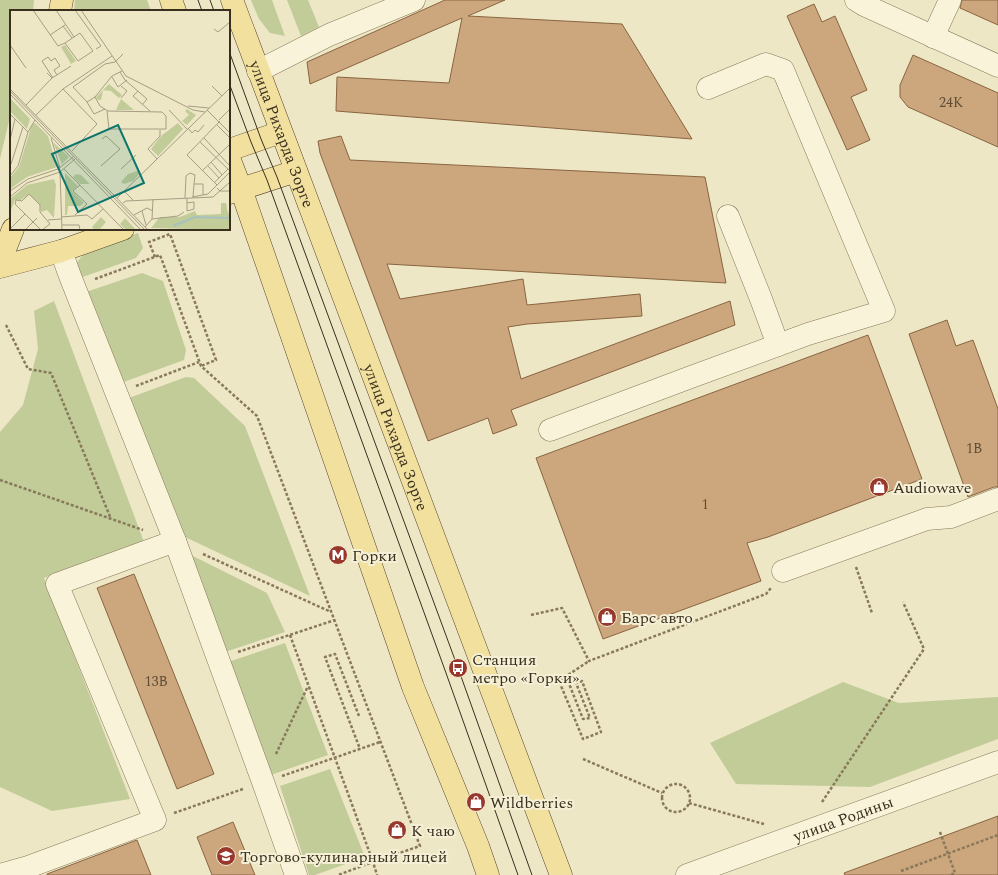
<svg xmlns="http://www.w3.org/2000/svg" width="998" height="875" font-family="Spectral,serif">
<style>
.green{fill:#c1cc99}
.building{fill:#cca67c;stroke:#886541}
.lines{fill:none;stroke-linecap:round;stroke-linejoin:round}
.minor-casing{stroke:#89795b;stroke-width:23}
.major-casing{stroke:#57462f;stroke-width:23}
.path{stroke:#89795b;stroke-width:2.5;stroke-dasharray:3 2;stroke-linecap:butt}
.minor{stroke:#f9f3d9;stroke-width:22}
.major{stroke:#f1e09e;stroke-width:22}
.tram{stroke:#3a2f1f;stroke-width:1}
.labels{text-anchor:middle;stroke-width:4;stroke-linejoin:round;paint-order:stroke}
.number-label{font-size:14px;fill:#5e4d36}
.street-label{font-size:16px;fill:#3a2f1f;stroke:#f5f0d5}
.poi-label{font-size:16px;fill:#3a2f1f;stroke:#f5f0d5;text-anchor:start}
.inset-river{fill:none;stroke:#a7c2bd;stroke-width:2}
.inset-road{fill:none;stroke:#a69d83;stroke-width:1}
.view{fill:#0f766e;fill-opacity:0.15;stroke:#0f766e;stroke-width:2}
.inset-edge{fill:none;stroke:#3a2f1f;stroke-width:2}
</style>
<rect width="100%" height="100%" fill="#eee7c6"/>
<path class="green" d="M0,0H34L33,11H11V113L0,159Z
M75,0H147L151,11H74Z
M251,0H272L285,36L270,33L259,19Z
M287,0H308L319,27L301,36Z
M138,233L143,248L136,258L80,278L73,267L83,255Z
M142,273L163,281L186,350L184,360L121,383L86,292Z
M54,301L144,542L44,578L130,799L52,811L0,787V432L23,405L38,349L34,311Z
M186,377L194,378L245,426L310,596L185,537L129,398Z
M191,555L267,593L285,632L225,652Z
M285,643L328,755L268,776L228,662Z
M843,682L899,703L998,697V739L870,787L736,784L710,743Z
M330,769L365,857L315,875H309L280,786Z"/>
<path class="building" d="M445,0H505L468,16L622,24L692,139L336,111L337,77L449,83L462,18L310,84L307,62Z
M962,0H998V25L960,8Z
M814,4L822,22L835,16L867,90L851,97L870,140L847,150L787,16Z
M913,55L998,93V147L908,107L900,97V85Z
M341,136L350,160L705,177L726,283L387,264L400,299L523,279L527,305L640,294L642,316L527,324L508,327L521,379L730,301L735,325L511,410L517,425L493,434L488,418L428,441L320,153L318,141Z
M947,320L956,346L973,340L998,409V487H994L968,497L909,334Z
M868,335L922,479L768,537L747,543L761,581L603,639L536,458Z
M134,574L214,774L177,789L97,588Z
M998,816V875H845L844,873Z
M233,822L255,875H212L197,837Z
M137,840L151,875H47V874Z"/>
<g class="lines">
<defs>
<g id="minor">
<path d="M856,0L864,5L998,66"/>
<path d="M933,37L950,0"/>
<path d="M258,71L329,35L414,0"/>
<path d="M728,216L761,299L778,345"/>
<path d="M61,251L70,276L175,541L263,782L296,875"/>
<path d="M550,430L691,377L808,334L884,311L783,70L766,64L708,88"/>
<path d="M783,571L927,519L951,517L998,499"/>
<path d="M0,875L28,867L155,820L57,584L175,541"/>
<path id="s1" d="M687,875L998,762"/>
</g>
<g id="major">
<path d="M171,0L175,11"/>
<path id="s2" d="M232,0L561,875"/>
<path d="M60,11L62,0"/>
<path d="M229,150L281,132"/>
<path d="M229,158L241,189L413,687L478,846L488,875"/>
<path d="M229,193L296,171"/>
<path d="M0,262L13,229"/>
<path d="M0,267L61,251L123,229"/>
</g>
</defs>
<use href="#minor" class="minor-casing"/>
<use href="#major" class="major-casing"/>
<path class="path" d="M155,257L149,242L170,234L216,360L201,366
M95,279L160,255L201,366L257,416L420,846L373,862L377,875
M6,325L28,369L51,373L111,519
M136,386L199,362
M0,480L143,530
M203,554L331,612
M856,567L872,613
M531,615L562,608L589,661L766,594L771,588
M290,635L373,862L338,875
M238,652L335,620
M566,676L583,719L590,718L576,683L582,681L601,732L583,739L559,681L589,661
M359,716L335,654L325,657L360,749
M276,754L308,686
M583,759L662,793
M282,776L380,742
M662 798a14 14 0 1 1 28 0a14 14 0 1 1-28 0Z
M822,802L924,649L903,602
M689,803L764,824
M174,813L243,789
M940,832L955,873L951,875
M901,871L998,835"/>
<use href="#minor" class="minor"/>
<use href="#major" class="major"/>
<path class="tram" d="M198,0L202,11
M210,0L214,11
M229,51L261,139L277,177L458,668L532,875
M229,83L251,142L267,180L446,673L518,875"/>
</g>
<defs>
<symbol id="shop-disc" viewBox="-11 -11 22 22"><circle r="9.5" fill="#98372c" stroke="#f5f0d5"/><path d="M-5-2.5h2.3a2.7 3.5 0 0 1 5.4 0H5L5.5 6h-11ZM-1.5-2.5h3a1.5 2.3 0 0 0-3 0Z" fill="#fff"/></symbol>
<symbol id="metro-disc" viewBox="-11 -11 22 22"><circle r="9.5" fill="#98372c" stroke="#f5f0d5"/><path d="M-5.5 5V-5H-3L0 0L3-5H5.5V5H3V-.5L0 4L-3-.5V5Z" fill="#fff"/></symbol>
<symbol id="bus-disc" viewBox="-11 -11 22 22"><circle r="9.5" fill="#98372c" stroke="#f5f0d5"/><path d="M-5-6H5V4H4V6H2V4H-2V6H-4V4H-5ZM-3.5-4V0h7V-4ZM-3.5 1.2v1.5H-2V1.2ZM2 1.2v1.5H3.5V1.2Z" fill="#fff"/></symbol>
<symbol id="university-disc" viewBox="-11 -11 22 22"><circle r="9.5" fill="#98372c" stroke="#f5f0d5"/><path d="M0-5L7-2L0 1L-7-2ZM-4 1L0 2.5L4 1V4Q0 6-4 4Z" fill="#fff"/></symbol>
</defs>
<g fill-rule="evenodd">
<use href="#shop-disc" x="868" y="476" width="22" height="22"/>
<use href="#metro-disc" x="327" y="544" width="22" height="22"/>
<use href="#shop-disc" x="596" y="606" width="22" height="22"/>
<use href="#bus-disc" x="447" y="657" width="22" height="22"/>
<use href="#shop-disc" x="465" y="791" width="22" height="22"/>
<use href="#shop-disc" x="386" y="819" width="22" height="22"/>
<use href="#university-disc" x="215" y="845" width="22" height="22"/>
</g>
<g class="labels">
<g class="number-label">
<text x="951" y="107">24К</text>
<text x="974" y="453">1В</text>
<text x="705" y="509">1</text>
<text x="156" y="686">13В</text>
</g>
<g class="street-label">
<text dy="6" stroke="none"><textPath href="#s2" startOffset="143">улица Рихарда Зорге</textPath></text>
<text dy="6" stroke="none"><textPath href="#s2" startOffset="467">улица Рихарда Зорге</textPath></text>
<text dy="6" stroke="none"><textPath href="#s1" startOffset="166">улица Родины</textPath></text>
</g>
<g class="poi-label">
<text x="893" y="493">Audiowave</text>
<text x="352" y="561">Горки</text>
<text x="621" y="623">Барс авто</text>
<text x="472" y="665">Станция<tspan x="472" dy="18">метро «Горки»</tspan></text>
<text x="490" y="808">Wildberries</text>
<text x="411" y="836">К чаю</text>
<text x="240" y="862">Торгово-кулинарный лицей</text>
</g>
</g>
<g transform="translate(10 10)">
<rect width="220" height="220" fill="#eee7c6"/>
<path d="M55,35L66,51L61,54L51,37ZM99,74L112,85L109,88L101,81L93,80L91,90H88L86,87ZM0,88L20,109L17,119L0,101ZM111,89L124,100H106ZM177,99L186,105L177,115L172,111L179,105L175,101ZM25,113L38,126L47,157L17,167L0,179V168L9,157L22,114ZM168,113L173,119L148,146L141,139L151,126ZM43,132L59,147L52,154L51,152ZM128,161L130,163L123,171L114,174L111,172L118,164ZM55,163L68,176L62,181L74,193L70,196H58L57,205H55ZM66,164L71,165L80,174H70L63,167ZM44,169L46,175L44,208L37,200L31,202L30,195L19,184L11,190H5L0,202V189L17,175ZM211,193H216L218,203L220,202V220L141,218L150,207H170L185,201L187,205L211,204ZM91,207L96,212L89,220H85L82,217ZM115,208L126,220H116L110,214Z" fill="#c1cc99"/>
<path class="inset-river" d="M163,216L185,207L220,208"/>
<path class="inset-road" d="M23,0L48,36L55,33L68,51L83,41L70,23L55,33M46,0L64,27M65,0L91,36L86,39M71,0L116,66L183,100L195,102M53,16L62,28M204,19L208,22L220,12M40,25L55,15M0,35L16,58M112,61L102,66L85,87L77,92L63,77L95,54L105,52L113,44M110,62L115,70L137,89L132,95M102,67L108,77L117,70M42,68L61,56M43,68L32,51L38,47L41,51L45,48L50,56L44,60L47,65M111,76L117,81L111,88M202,76L212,86M0,79L138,220M53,79L87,114L62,141M0,81L135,220M128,81L123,86L140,101M0,84L131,220M85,87L90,96L98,101L152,102L156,106V119H99L97,101M77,92L84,104L95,99M16,95L42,68L37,63M178,96L199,98M159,100L177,119M197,100L220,123M0,104L18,122M26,105L53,79L102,46M209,110L220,99M207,115L220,128M178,118L182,123L185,120L188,122L194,115M41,128L50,158M194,128L220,156M0,130L5,109M190,132L220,161M147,149L138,139L150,126V120M201,152L212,165M1,154L13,117M91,156L110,139L96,126L92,129M198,156L209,168M54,159L114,220M111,159L126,145M192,161L220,134M50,162L52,220M0,166L8,156L18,122L25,110M204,173L218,159M207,175L177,145L210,111M207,178L210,181H220M0,181L18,169L48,159L63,147M114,181L123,190M0,187L17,173L50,162L65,149M182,187L198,184L220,162M183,187L184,174M107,188L220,78M175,188L176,166L180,163L185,165L184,174H193V185M177,188V201L184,199V192L177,193M113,193L116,191L203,187L220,172M132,201L136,215M65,205L77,194L63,181L70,175M124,205L137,198L143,201M51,207L77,205L82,209L93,199M142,209L168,206L174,202M38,210L51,209M52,215H69L70,220M135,217L142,209L143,189M0,219L15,204M15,220L27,208M31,220L5,194L6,190L12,191L19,184L30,195V202L40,214L32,220"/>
<path class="view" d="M108,115L134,173L68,202L42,144Z"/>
<rect width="220" height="220" class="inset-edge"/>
</g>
</svg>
